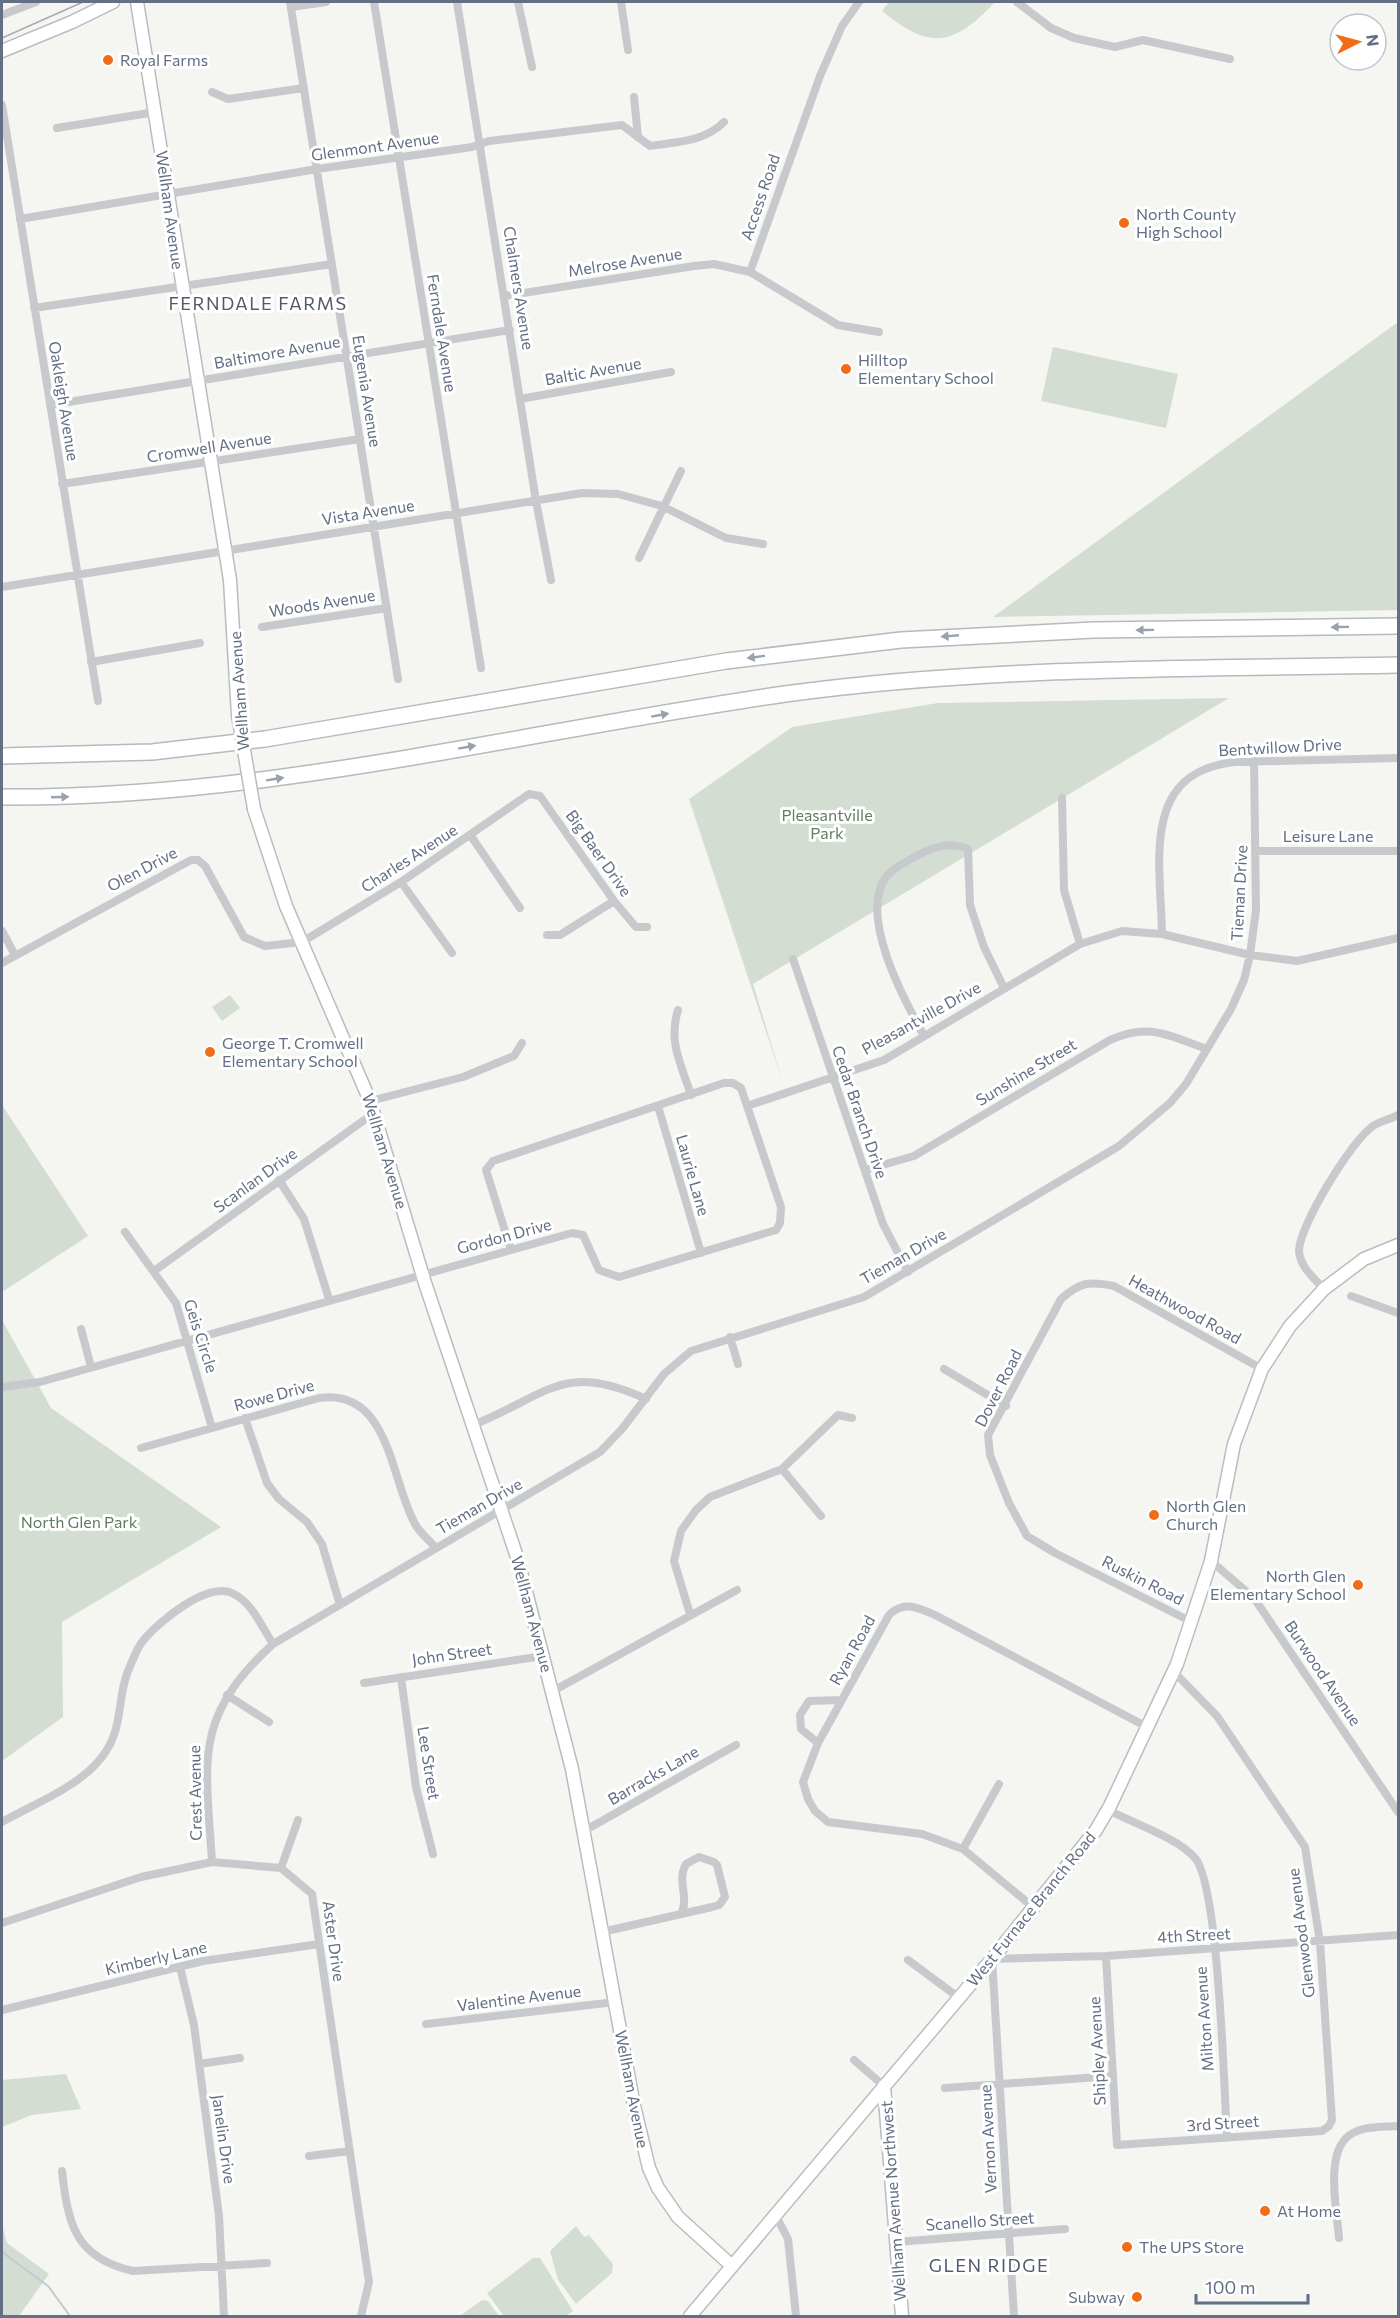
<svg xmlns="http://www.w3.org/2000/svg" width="1400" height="2318" font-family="Commissioner,sans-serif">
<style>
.green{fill:#d4ddd2}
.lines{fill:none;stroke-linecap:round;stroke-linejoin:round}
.stream{stroke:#c2cad1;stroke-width:2}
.secondary-casing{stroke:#b9bcc1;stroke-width:15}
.highway-casing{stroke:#b6b9bd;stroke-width:18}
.street{stroke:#c7c9cd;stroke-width:8}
.secondary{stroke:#fff;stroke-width:12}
.highway{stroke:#fff;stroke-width:15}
.tram{stroke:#a6aab1;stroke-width:1.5}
.secondary-bridge-casing{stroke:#b9bcc1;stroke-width:15;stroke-linecap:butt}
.secondary-bridge{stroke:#fff;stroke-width:12}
.oneway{fill:#99a1af}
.poi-dot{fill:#f16c16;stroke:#fff;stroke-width:2}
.labels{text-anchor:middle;stroke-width:6;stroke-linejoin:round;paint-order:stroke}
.poi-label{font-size:16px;fill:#626f84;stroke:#fff;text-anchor:start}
.street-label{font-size:16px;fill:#626f84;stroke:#fff}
.park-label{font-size:16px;fill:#627b61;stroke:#fff}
.neighbourhood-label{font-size:18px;letter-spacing:1.5px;fill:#505a69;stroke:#fff}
</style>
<rect width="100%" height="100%" fill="#f5f5f1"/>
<path class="green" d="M889,2H992L994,3C952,48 928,49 882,11Z
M1398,322V610L993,617Z
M1053,347L1178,374L1166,428L1041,401Z
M1229,698L753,984L783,1083L689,799L792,727L938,703Z
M230,995L240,1008L222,1021L212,1007Z
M2,1105L88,1236L2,1292Z
M2,1320L51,1408L221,1527L62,1622L63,1717L2,1761Z
M66,2074L81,2109L32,2115L2,2127V2080Z
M2,2224L7,2243L49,2274L19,2316H2Z
M576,2226L584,2237L589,2235L613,2264L612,2273L576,2304L558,2280L550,2251Z
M533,2258H540L573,2311L566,2316H504L487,2293Z
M482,2300L488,2301L499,2316H460Z"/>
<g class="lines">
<path class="stream" d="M2,2252L48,2286L70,2316"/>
<defs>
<path id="secondary" d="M137,2L230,580L238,715
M2,51L72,22L113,2
M254,809L286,906L370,1101L425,1283L517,1557L572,1769L634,2106L649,2168L658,2188L678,2217L732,2266
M884,2086L902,2316
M690,2316L992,1959L1096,1830L1110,1806L1177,1664L1211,1561L1234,1444L1262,1369L1290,1326L1324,1289L1364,1259L1398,1245"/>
<path id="highway" d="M2,756L152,752L265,739L726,661L901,640L1094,630L1398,626
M2,797C266,799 524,731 785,694C988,666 1194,669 1398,665"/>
</defs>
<use href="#secondary" class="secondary-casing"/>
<use href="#highway" class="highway-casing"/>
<path class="street" d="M290,2L398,679
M374,2L481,668
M457,2L536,501L551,580
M518,2L532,67
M621,2L628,50
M859,2L842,26L820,76L750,272L838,325L879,332
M1017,2L1051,28L1074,38L1115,47L1143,40L1230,59
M291,7L326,2
M2,15L36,2
M212,92L228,99L304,88
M634,97L638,137
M2,105L98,701
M57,128L155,112
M20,219L317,169L472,147L489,141L622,125L650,146C677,142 704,142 724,122
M505,296L694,266L714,264L750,272
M34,308L332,264
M520,399L671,372
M50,405L510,330
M62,484L360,439
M639,558L681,471
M2,587L582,493L618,494L662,506L726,538L763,544
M262,627L387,608
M91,662L200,643
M1062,798L1064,890L1080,944
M471,836L520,908
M1257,851H1398
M401,882L452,953
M2,931L15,955
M1162,934C1161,864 1139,771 1236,762L1398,758
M547,935H560L614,901
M793,959L883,1224L908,1272
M2,963L191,860H198L205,866L244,937L265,946L302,942L401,882L529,794L540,796L614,901L636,927H647
M678,1010C668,1042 681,1064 691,1095
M924,1036C904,1000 858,915 886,877C894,867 906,862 916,856C933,847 949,841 968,849L970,905L984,947L1004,988
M370,1101L463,1077L514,1056L522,1043
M658,1106L701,1253
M747,1106L884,1060L1080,944L1122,931L1162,934L1250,955L1297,961L1398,938
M865,1170L914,1156L1110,1040C1150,1022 1169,1036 1207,1049
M279,1180L304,1219L329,1299
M125,1232L176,1303L212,1428
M154,1271L374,1113
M1324,1289C1314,1278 1300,1267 1299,1251C1299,1226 1352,1140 1373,1126C1380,1121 1391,1119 1398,1115
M1351,1296L1398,1313
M81,1329L91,1367
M730,1337L738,1364
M944,1369L1006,1406
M2,1387L40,1382L572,1233L583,1235L599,1270L619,1277L776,1230L780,1223L781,1207L741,1088L733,1083H724L493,1161L486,1170L511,1250
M245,1418L267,1483L279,1499L307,1522L322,1544L340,1605
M473,1425C547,1396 562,1360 646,1399
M141,1448L319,1398C390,1388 390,1479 415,1524C420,1533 430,1541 436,1548
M782,1469L821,1516
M1211,1561L1254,1598L1398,1812
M690,1614L674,1561L681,1531L696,1510L710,1497L782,1469L838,1415L852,1418
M1192,1622L1055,1553L1027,1536L1009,1503L990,1455L988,1435L1061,1299C1080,1282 1089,1281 1114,1286L1262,1369
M401,1677L416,1787L433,1854
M364,1683L543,1656
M553,1691L737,1590
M227,1695L269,1722
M818,1743L801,1729L800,1715L809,1701L841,1700
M1108,1810C1133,1823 1178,1838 1195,1858C1219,1886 1224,2090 1227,2137
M2,1822C32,1805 71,1790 95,1765C126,1733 115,1704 128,1671C132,1662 136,1650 142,1642C158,1622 208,1580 234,1594C252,1603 262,1627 273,1644
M584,1831L736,1745
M963,1849L999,1784
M212,1862C206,1761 192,1718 273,1644L600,1452L622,1429L664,1374L691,1351L864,1297L1119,1146L1170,1103L1186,1084L1231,1009L1244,980L1250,955L1256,910L1254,760
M281,1868L298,1820
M1033,1907L963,1849L922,1834L828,1822L815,1811L808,1799L803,1782L818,1743L889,1615C904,1600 918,1608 935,1615L1149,1728
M2,1923L141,1877L212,1862L281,1868L312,1894L369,2282L361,2316
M602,1932L712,1907L719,1905L725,1897L717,1865L714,1862L699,1857L686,1864C676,1881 690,1897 681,1914
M1106,1956L1117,2145L1322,2131L1329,2126L1332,2120L1320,1942L1305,1847L1217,1716L1174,1672
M908,1960L958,1997
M180,1967L194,2025L219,2216L224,2316
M2,2010L203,1961L319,1944
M426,2024L615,2002
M854,2060L884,2086
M199,2064L240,2058
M945,2088L1113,2076
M309,2156L350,2151
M62,2171C68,2224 75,2258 133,2271L267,2263
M776,2216L788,2239L796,2316
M1339,2238C1337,2210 1323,2148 1353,2133C1366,2126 1384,2127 1398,2126
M896,2242L1065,2229
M1014,2316L992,1959L1106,1956L1398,1935"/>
<use href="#secondary" class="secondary"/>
<use href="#highway" class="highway"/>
<path class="tram" d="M2,38L83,2"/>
<defs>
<path id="secondary-bridge" d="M238,715L254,809"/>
</defs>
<use href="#secondary-bridge" class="secondary-bridge-casing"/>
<use href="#secondary-bridge" class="secondary-bridge"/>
</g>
<defs><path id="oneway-solid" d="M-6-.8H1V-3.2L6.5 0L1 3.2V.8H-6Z" transform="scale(1.5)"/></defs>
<g class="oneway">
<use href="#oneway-solid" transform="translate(1340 627) rotate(179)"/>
<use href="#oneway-solid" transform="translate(1145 630) rotate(179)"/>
<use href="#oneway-solid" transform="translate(950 636) rotate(175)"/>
<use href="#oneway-solid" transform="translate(756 657) rotate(172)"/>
<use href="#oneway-solid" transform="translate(660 715) rotate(-10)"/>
<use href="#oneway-solid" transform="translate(467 747) rotate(-10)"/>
<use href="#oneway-solid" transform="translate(275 779) rotate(-9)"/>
<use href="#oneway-solid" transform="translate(60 797) rotate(-2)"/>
</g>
<g class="poi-dot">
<circle cx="108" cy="60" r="6"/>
<circle cx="1124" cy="223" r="6"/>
<circle cx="846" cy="369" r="6"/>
<circle cx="210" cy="1052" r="6"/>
<circle cx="1154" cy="1515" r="6"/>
<circle cx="1358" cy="1585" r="6"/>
<circle cx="1265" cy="2211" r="6"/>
<circle cx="1127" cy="2247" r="6"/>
<circle cx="1137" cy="2297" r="6"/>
</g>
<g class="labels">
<g class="poi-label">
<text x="120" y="66">Royal Farms</text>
<text x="1136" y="220">North County<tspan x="1136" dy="18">High School</tspan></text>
<text x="858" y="366">Hilltop<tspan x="858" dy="18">Elementary School</tspan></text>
<text x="222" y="1049">George T. Cromwell<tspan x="222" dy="18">Elementary School</tspan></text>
<text x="1166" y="1512">North Glen<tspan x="1166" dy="18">Church</tspan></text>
<text x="1346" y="1582" text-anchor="end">North Glen<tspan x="1346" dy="18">Elementary School</tspan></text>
<text x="1277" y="2217">At Home</text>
<text x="1139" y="2253">The UPS Store</text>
<text x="1125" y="2303" text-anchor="end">Subway</text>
</g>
<g class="street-label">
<text transform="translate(375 146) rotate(-8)" y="6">Glenmont Avenue</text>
<text transform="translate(760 197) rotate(-71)" y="6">Access Road</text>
<text transform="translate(170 210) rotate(82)" y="6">Wellham Avenue</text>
<text transform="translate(625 262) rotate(-9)" y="6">Melrose Avenue</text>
<text transform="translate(519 288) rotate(81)" y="6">Chalmers Avenue</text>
<text transform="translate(442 333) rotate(81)" y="6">Ferndale Avenue</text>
<text transform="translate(277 352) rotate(-10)" y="6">Baltimore Avenue</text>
<text transform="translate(593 371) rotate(-10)" y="6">Baltic Avenue</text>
<text transform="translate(367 391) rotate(81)" y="6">Eugenia Avenue</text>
<text transform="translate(64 401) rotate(81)" y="6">Oakleigh Avenue</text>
<text transform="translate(209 447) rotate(-9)" y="6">Cromwell Avenue</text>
<text transform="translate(368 512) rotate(-9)" y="6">Vista Avenue</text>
<text transform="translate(322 603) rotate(-9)" y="6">Woods Avenue</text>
<text transform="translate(239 691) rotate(-94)" y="6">Wellham Avenue</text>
<text transform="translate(1280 747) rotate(-3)" y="6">Bentwillow Drive</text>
<text x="1328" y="842">Leisure Lane</text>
<text transform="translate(599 853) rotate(55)" y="6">Big Baer Drive</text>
<text transform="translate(409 858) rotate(-33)" y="6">Charles Avenue</text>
<text transform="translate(142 869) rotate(-28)" y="6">Olen Drive</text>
<text transform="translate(1239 893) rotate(-87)" y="6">Tieman Drive</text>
<text transform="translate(921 1018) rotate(-29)" y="6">Pleasantville Drive</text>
<text transform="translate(1026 1072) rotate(-31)" y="6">Sunshine Street</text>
<text transform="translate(860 1112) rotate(71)" y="6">Cedar Branch Drive</text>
<text transform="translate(385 1151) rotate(73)" y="6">Wellham Avenue</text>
<text transform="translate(693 1175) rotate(74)" y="6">Laurie Lane</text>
<text transform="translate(255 1180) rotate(-36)" y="6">Scanlan Drive</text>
<text transform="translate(504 1236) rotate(-15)" y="6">Gordon Drive</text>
<text transform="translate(903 1256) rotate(-30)" y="6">Tieman Drive</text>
<text transform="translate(1185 1309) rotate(29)" y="6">Heathwood Road</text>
<text transform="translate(201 1336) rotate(72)" y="6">Geis Circle</text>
<text transform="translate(998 1388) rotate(-63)" y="6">Dover Road</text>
<text transform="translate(274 1395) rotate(-15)" y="6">Rowe Drive</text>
<text transform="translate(479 1506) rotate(-30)" y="6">Tieman Drive</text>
<text transform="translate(1143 1580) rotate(27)" y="6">Ruskin Road</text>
<text transform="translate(532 1614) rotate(75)" y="6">Wellham Avenue</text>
<text transform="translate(852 1650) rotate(-61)" y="6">Ryan Road</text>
<text transform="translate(452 1654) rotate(-8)" y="6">John Street</text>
<text transform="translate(1323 1673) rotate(56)" y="6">Burwood Avenue</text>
<text transform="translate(429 1763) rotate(81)" y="6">Lee Street</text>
<text transform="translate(653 1775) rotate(-30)" y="6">Barracks Lane</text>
<text transform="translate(195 1793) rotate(-91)" y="6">Crest Avenue</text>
<text transform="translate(1031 1909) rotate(-51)" y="6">West Furnace Branch Road</text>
<text transform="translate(1301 1933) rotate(-97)" y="6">Glenwood Avenue</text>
<text transform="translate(1194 1935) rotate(-3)" y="6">4th Street</text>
<text transform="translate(334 1941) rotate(82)" y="6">Aster Drive</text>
<text transform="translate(156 1958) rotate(-13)" y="6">Kimberly Lane</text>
<text transform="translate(519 1998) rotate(-7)" y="6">Valentine Avenue</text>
<text transform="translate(1204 2019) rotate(-94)" y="6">Milton Avenue</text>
<text transform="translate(1097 2051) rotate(-93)" y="6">Shipley Avenue</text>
<text transform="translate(632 2089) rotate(79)" y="6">Wellham Avenue</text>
<text transform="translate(1223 2123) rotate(-4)" y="6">3rd Street</text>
<text transform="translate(224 2139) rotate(82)" y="6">Janelin Drive</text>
<text transform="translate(988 2139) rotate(-93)" y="6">Vernon Avenue</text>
<text transform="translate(893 2201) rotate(-94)" y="6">Wellham Avenue Northwest</text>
<text transform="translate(980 2221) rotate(-4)" y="6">Scanello Street</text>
</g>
<g class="park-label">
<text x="827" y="821">Pleasantville<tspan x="827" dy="18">Park</tspan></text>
<text x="79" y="1528">North Glen Park</text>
</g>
<g class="neighbourhood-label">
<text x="258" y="310">FERNDALE FARMS</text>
<text x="989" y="2272">GLEN RIDGE</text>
</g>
</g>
<rect width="1400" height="2318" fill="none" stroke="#626f84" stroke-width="6"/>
<g transform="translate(1358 42) rotate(84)"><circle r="28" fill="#ffffff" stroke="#c0c5ce" stroke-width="1.5"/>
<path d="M0-4.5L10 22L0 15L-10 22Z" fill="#f16c16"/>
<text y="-9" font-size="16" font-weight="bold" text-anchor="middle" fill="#626f84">N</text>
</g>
<path d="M1196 2294v9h112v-9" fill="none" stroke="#626f84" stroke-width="3"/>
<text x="1205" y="2294" font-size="18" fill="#626f84" stroke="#ffffff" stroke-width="4.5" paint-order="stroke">100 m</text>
</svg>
